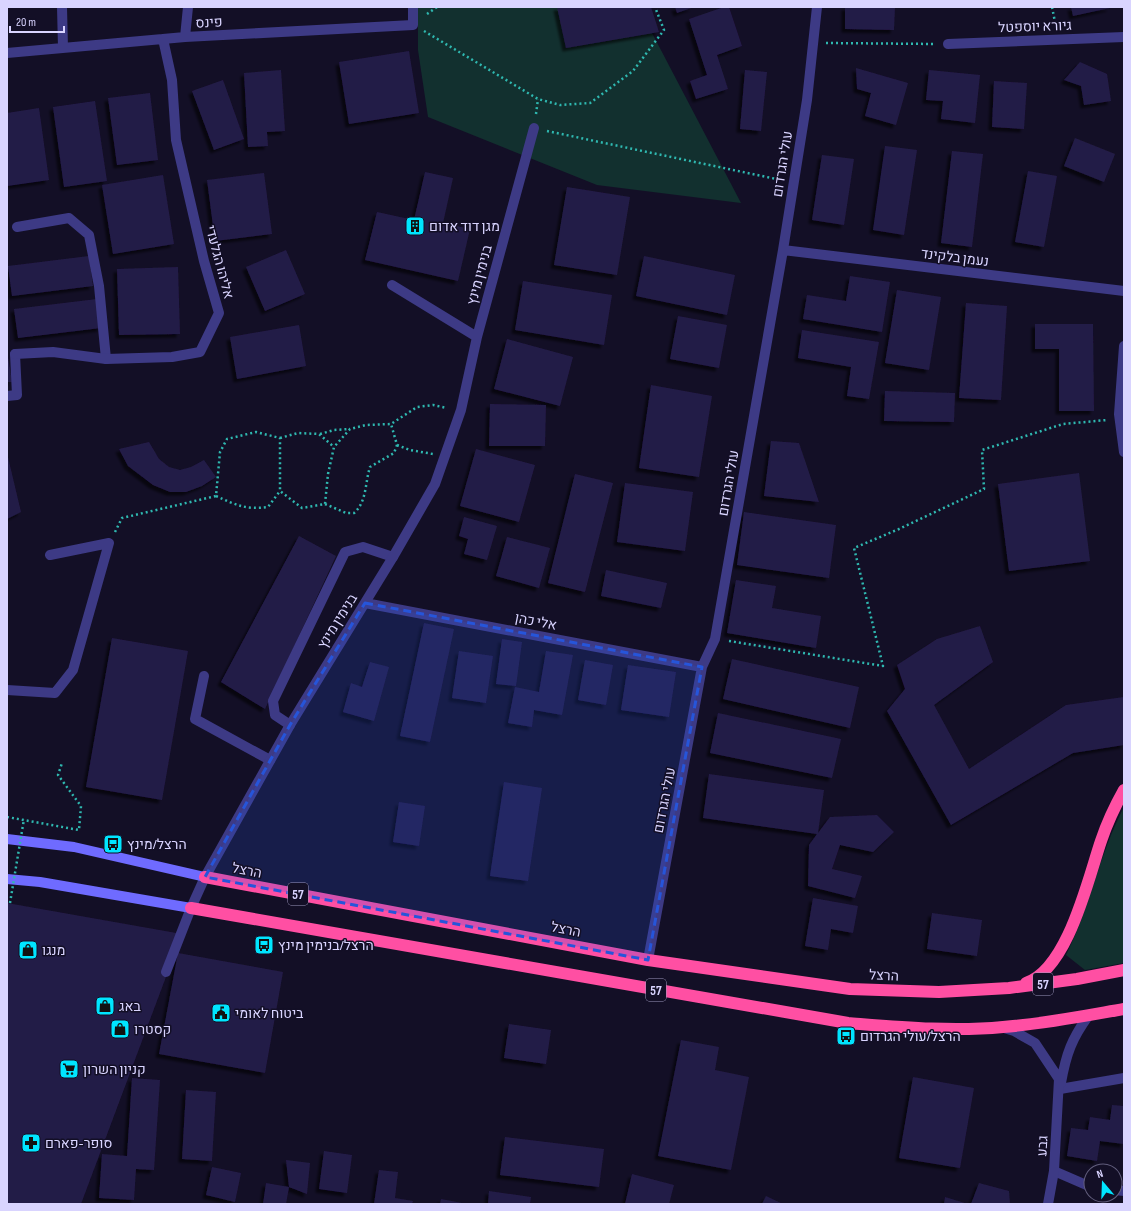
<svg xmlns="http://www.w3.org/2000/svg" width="1131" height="1211" font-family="'Sofia Sans Condensed',Heebo,sans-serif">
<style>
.green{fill:#12302f}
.building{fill:#241b47;filter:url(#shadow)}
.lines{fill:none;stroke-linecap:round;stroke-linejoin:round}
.path{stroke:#2fb8b0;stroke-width:2.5;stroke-dasharray:2 3;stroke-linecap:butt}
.lane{stroke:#3d3a85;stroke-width:10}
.street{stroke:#3d3a85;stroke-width:10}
.secondary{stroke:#6f6bff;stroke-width:10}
.highway{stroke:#ff4fa3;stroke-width:12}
.path-bridge{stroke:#2fb8b0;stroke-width:2.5;stroke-dasharray:2 3;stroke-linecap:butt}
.marked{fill:#2655da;fill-opacity:0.2;stroke:#2655da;stroke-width:3;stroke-dasharray:8 5;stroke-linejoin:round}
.labels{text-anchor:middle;stroke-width:3;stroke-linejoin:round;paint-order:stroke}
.shield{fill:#130f26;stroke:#9e99be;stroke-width:1}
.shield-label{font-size:13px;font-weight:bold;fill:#d9d4ff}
.street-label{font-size:14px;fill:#d9d4ff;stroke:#130f26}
.poi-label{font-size:14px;fill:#d9d4ff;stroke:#130f26;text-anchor:start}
</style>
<defs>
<filter id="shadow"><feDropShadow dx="-3.5" dy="3.5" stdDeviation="1" flood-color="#0009"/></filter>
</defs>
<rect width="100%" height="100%" fill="#130f26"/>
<path class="green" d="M418,7H644L652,33L741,203L597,185L428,117L418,50Z
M1124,807V963L1085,970L1066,955C1090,908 1099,854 1124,807Z"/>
<path class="building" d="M557,7H651L659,32L566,48Z
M675,7H694L677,13Z
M724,7H729L742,46L717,55L728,89L696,99L690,81L707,75L689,19Z
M845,7H895L894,30L845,29Z
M1071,7H1110V8L1073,16Z
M409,51L419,113L349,124L339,62Z
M1080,62L1107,74L1111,101L1084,105L1081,86L1064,80Z
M856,68L908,83L896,125L865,116L871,93L857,89Z
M281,70L285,131L267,132L268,146L248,147L244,73Z
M745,70L767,72L761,131L740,129Z
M929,70L980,75L975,123L941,119L943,101L926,100Z
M223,80L244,139L214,150L192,91Z
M994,81L1027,83L1024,129L992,127Z
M150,93L158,160L117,165L108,98Z
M95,101L107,181L64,187L53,107Z
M39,108L49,180L7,186V113Z
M1075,138L1115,154L1104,182L1064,166Z
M885,146L917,150L904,235L873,230Z
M952,151L983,154L972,247L941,243Z
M822,155L854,159L844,225L812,220Z
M1028,171L1057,176L1044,247L1015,242Z
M425,172L453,178L443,223L470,229L458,281L365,260L377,212L414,220Z
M264,173L272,234L215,241L207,180Z
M163,175L174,244L113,254L102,185Z
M567,187L630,197L617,275L554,265Z
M286,250L305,294L265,311L246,267Z
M89,256L93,286L12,296L8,266Z
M644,256L735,275L727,315L636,296Z
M178,267L180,334L119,335L117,269Z
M850,276L890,282L882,332L803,319L807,295L846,301Z
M523,281L612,295L604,345L515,330Z
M897,290L941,297L929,370L885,363Z
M97,299L101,328L18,338L14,309Z
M966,303L1007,306L1001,400L959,398Z
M678,316L727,325L719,368L670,359Z
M1035,324H1093L1094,411H1059V349H1035Z
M299,325L306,366L237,379L230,337Z
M802,330L879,342L869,399L847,396L851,367L798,358Z
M507,339L573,357L560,406L494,389Z
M7,351L12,382H7Z
M651,385L712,396L699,477L639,468Z
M885,391L955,393L954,422L884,421Z
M490,404L546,405L545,446H489Z
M771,441L799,443L819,502L764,496Z
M149,442L159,459L169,467L180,470L191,467L204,460L216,477L202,486L186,492H170L153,485L128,466L119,449Z
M476,449L535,465L519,522L460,506Z
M7,453L21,512L7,519Z
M1079,473L1090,561L1009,571L998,484Z
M575,474L613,483L585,592L548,583Z
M625,483L693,492L685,551L617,542Z
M744,512L836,525L829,578L737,565Z
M464,517L497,526L487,560L464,554L468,539L459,536Z
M299,536L336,556L265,709L221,682Z
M507,537L550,548L539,588L496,576Z
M606,570L667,583L661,608L601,596Z
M736,580L776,586L772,608L821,616L816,648L727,633Z
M424,623L454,629L430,742L400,736Z
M980,626L993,662L934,705L969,769L1066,705L1124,697V745L1073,753L951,825L887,711L905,689L897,665L937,639Z
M112,638L188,651L162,800L86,787Z
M502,639L522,642L516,686L496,684Z
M459,651L493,656L486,703L452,698Z
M546,651L573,655L562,715L534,710L532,727L508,723L515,687L539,692Z
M732,659L859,687L850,728L723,699Z
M585,660L613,665L606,705L578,700Z
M370,662L389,667L374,721L343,712L351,683L362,687Z
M628,665L676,672L669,717L621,710Z
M718,713L841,739L832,778L710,753Z
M709,774L824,790L818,833L830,817L877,815L894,832L873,852L840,845L832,869L862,876L855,898L808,886L809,845L817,834L703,818Z
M504,782L542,788L528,881L490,876Z
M399,802L425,806L419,846L393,842Z
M813,898L858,906L853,933L831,929L828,950L805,946Z
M7,903L182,934L81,1204H7Z
M932,913L982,920L977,956L927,949Z
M178,953L283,972L265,1073L159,1054Z
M509,1024L551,1030L546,1064L504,1058Z
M681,1040L719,1047L715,1070L749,1077L731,1170L658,1156Z
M913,1077L974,1088L960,1168L899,1158Z
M132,1078L160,1080L154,1170L136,1169L134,1200L99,1198L102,1154L127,1156Z
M186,1090L216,1092L212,1161L182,1159Z
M1112,1105L1124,1106V1144L1100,1141L1097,1161L1067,1156L1071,1128L1088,1130L1090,1117L1110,1120Z
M505,1137L604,1149L599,1187L500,1175Z
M324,1151L352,1155L347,1193L319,1189Z
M286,1160L310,1163L307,1194L289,1187Z
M212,1167L241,1173L235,1202L206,1195Z
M379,1170L398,1172L395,1198L413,1201L412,1204H374Z
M632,1174L674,1185L669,1204H625Z
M266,1183L289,1187L286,1204H263Z
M979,1183L1009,1191L1010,1204H971Z
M489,1191L531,1197L530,1204H488Z
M766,1196L783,1204H762Z
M945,1197L968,1204H944Z
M441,1199L462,1203V1204H440Z"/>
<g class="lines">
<path class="path" d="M1052,7L1056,27
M427,14L437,7
M424,31L538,99L560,105L590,103L633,71L664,30L655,7
M826,43L935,44
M536,114L538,99
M547,131L781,180
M320,434L334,430L350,429
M280,438L298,433L319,434L334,447
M397,445L410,450L433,454
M216,496C236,505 246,510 268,507L280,491
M325,504L346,513H354C367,502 365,482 370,467L394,453L397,445L391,424
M115,532L122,518L216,496L220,452L227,439L256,432L280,438V491L302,508L325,504L328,474L334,447L350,429L366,425L391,424L417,407L433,405L447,408
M729,641L883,666L854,548L899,529L984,489L982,450L1063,424L1107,420
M7,817L79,830L81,806L58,775L62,763"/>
<path class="lane" d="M17,227L69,218L89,235L99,286L106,359
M7,396L17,395L15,354
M204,676L195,719L270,760
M7,690L55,693L73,670L109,543L50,555
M290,725L275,715L273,701L345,552L363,547L393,557
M166,972L191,908
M1060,1089L1124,1078
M1054,1171L1091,1187
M1115,1190L1124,1191"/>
<path class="street" d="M62,7L63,48
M185,37L188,7
M948,44L1124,37
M7,53L185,37L413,25V7
M783,250L1124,291
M392,285L477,337
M1124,346L1119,414L1124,452
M15,354L53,352L106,359L172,357L200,352L219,313L204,261L176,140L172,80L163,39
M365,603L702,667
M191,908L205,877L290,725L393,557L435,484L461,410L477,337L534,128
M648,960L702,667L715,639L783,250L807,100L817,7
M1004,1028L1014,1031L1035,1043L1059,1079L1054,1171L1048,1204
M1061,1083C1066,1054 1072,1038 1089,1015"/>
<path class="secondary" d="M7,839L74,847L205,877
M7,879L40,882L191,908"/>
<path class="highway" d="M205,877L648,960L850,989L939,992L1009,988L1077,979L1124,970
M191,908L848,1023C899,1027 952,1032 1003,1027C1044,1024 1084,1016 1124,1009
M1026,983C1068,969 1088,879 1101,841C1107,823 1115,806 1124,790"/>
<path class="path-bridge" d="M10,903L24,819"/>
</g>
<path class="marked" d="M365,603L702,667L648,960L205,877L290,725Z"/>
<defs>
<symbol id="building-square" viewBox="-11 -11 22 22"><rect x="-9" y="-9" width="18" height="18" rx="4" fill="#00e5ff" stroke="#130f26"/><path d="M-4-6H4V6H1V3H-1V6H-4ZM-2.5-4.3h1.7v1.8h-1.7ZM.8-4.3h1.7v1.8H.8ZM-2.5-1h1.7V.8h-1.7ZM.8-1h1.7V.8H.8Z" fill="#111"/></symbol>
<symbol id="bus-square" viewBox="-11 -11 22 22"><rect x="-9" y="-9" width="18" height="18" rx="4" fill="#00e5ff" stroke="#130f26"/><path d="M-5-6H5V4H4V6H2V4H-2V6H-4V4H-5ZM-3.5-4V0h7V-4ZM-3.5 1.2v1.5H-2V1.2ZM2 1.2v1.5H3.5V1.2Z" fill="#111"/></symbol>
<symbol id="shop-square" viewBox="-11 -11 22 22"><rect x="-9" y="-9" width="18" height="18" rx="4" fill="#00e5ff" stroke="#130f26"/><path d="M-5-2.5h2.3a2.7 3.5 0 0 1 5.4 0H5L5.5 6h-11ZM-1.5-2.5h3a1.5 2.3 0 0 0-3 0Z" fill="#111"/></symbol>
<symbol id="civic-square" viewBox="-11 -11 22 22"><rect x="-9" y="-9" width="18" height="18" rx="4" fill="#00e5ff" stroke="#130f26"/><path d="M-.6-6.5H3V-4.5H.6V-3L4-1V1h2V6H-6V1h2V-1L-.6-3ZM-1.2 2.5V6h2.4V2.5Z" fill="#111"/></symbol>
<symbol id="supermarket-square" viewBox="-11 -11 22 22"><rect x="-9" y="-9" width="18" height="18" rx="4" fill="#00e5ff" stroke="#130f26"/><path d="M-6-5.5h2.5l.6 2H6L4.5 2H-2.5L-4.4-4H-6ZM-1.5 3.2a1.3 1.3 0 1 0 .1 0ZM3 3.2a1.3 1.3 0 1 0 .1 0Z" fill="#111"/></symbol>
<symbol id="pharmacy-square" viewBox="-11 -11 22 22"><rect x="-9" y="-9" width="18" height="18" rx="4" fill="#00e5ff" stroke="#130f26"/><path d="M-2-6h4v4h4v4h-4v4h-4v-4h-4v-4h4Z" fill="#111"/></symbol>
</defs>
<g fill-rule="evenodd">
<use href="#building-square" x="404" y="215" width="22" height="22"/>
<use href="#bus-square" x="102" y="833" width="22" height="22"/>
<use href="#bus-square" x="253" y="934" width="22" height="22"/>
<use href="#shop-square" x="17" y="939" width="22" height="22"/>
<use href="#shop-square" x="94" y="995" width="22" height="22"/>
<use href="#civic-square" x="210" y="1002" width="22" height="22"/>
<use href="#shop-square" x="109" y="1018" width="22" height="22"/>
<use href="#bus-square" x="835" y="1025" width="22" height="22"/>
<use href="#supermarket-square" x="58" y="1058" width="22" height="22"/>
<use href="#pharmacy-square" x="20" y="1132" width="22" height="22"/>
</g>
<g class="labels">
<g class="shield">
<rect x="288" y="883" width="20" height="22" rx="3"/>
<rect x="1033" y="973" width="20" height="22" rx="3"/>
<rect x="646" y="979" width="20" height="22" rx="3"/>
</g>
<g class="shield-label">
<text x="298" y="899">57</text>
<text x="1043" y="989">57</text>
<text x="656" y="995">57</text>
</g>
<g class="street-label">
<text transform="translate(209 22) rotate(-3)" y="5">פינס</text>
<text transform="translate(1035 26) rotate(-2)" y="5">גיורא יוספטל</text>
<text transform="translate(782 164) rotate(-81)" y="5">עולי הגרדום</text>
<text transform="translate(955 257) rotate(7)" y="5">נעמן בלקינד</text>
<text transform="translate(220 262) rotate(75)" y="5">אליהו הגלעדי</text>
<text transform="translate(479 275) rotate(-75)" y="5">בנימין מינץ</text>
<text transform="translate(728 483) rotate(-80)" y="5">עולי הגרדום</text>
<text transform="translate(337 621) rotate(-58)" y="5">בנימין מינץ</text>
<text transform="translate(536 621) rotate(11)" y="5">אלי כהן</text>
<text transform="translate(664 800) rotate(-79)" y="5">עולי הגרדום</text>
<text transform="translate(247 870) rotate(11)" y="5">הרצל</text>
<text transform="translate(566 929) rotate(11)" y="5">הרצל</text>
<text transform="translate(884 975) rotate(3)" y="5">הרצל</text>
<text transform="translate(1042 1146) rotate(-86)" y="5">גבע</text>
</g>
<g class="poi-label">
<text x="429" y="231">מגן דוד אדום</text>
<text x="127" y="849">הרצל/מינץ</text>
<text x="278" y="950">הרצל/בנימין מינץ</text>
<text x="42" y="955">מנגו</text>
<text x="119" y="1011">באג</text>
<text x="235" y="1018">ביטוח לאומי</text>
<text x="134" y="1034">קסטרו</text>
<text x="860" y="1041">הרצל/עולי הגרדום</text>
<text x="83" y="1074">קניון השרון</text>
<text x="45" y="1148">סופר-פארם</text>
</g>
</g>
<rect width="1131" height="1211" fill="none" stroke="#d9d4ff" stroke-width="16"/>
<g transform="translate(1103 1183) rotate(341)"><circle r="19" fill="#130f26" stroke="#625e7d"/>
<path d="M0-3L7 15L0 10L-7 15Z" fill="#00e5ff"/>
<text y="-6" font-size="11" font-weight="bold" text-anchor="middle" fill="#d9d4ff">N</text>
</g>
<path d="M10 26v6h54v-6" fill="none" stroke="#d9d4ff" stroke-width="2"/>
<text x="16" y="26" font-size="12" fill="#d9d4ff" stroke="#130f26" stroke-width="3" paint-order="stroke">20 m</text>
</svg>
